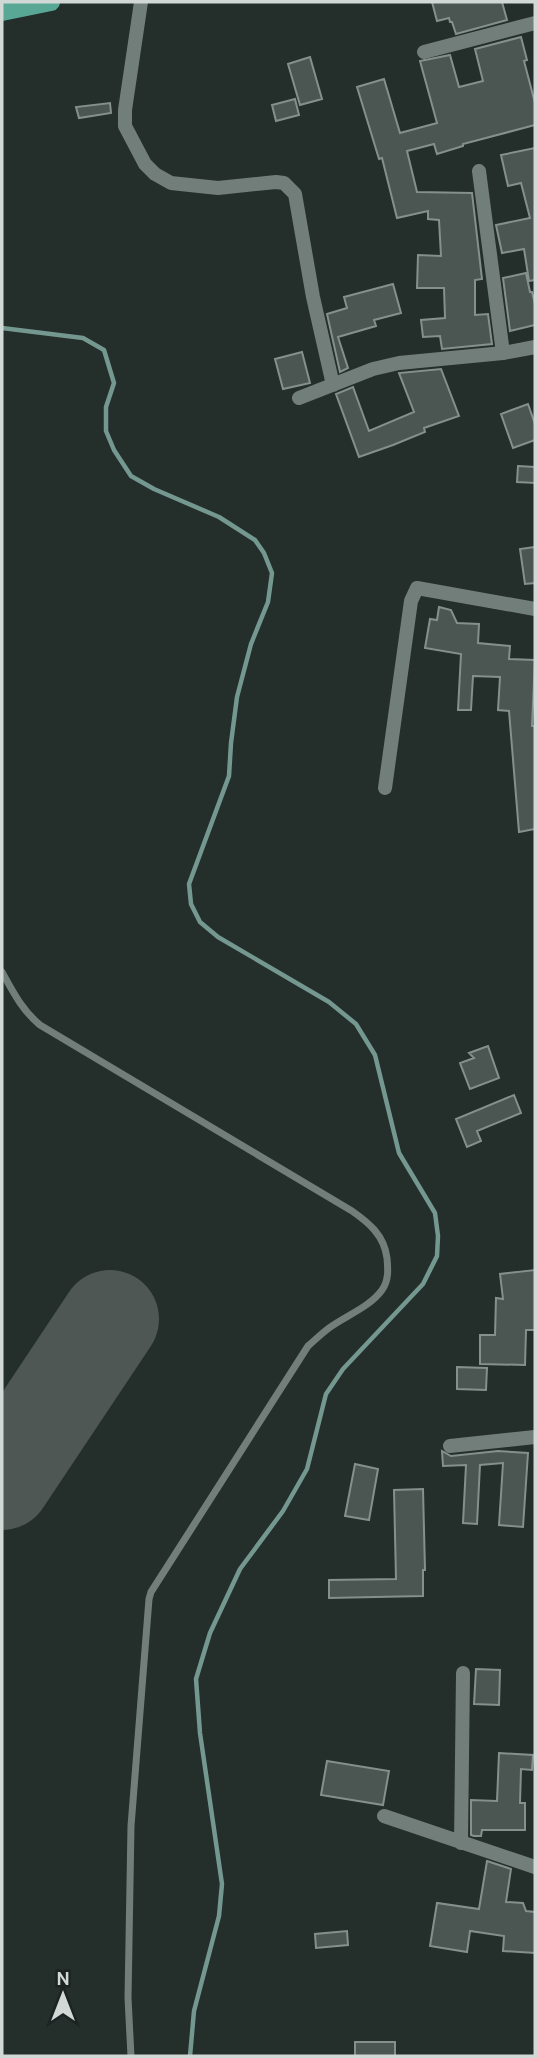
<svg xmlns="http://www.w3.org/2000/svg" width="537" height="2058" font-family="Overpass,sans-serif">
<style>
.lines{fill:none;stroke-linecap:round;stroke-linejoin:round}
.stream{stroke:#74988f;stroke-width:4.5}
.runway{stroke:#4e5754;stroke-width:98}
.building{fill:#4b5653;stroke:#84908c;stroke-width:2}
.lane{stroke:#727e7a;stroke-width:7}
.street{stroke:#727e7a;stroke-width:14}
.primary{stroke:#59a896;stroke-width:18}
</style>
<rect width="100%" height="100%" fill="#242e2b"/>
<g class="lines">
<path class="stream" d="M2,328L83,338L104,350L114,383L106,407V431L114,450L131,476L154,489L219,517L255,540L264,553L272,573L268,602L251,644L237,697L231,743L229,776L189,884L191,904L200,922L218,937L329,1002L356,1024L375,1055L399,1153L435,1213L438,1236L437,1256L423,1284L343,1369L326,1394L307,1469L283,1511L240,1569L210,1633L196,1679L200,1733L222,1884L219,1916L194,2011L190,2056"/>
<path class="runway" d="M2,1481L110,1319"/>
</g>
<path class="building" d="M432,2H502L507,20L456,34L452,22H450L449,18L437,21Z
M521,37L527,60L524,61L535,103V125L463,144V146L437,154L434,144L407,151L417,192L472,193L482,279L475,280V315L488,314L492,344L442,349L440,336L423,337L421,320L445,318L444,288H417L418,255L441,256L439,220L428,219V211L397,218L382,158L379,159L357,87L384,79L400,133L437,123L420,61L450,55L459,87L483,81L475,49Z
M310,57L322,99L300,105L288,64Z
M295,99L299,115L276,121L272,105Z
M110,103L111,113L79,118L76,107Z
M535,148V280L529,281L524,249L502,253L496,225L530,218L521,183L508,186L501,155Z
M526,273L530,292H532L535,304V325L510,331L503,278Z
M393,284L401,313L374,320L376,326L338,337L348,368L340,372L327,314L347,308L344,297Z
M302,352L310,383L283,389L275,359Z
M441,369L459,416L424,428L425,432L393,445L359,457L336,394L353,387L369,431L414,412L399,373Z
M528,404L535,424V440L513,448L501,414Z
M518,466L535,467V483L517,482Z
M535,547V583L525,584L520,549Z
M439,607L451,610L457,623L479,624L478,643L510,646L509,659L535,660L532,726H535V829L519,832L509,711L498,710L500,677L473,676L471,710H458L461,654L425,648L430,619L437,620Z
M488,1046L499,1078L470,1089L460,1063L474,1058L469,1053Z
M514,1095L521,1113L477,1131L481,1141L467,1147L456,1119Z
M535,1270V1330H526L525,1365L480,1364V1335H495L496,1298L503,1299L500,1274Z
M457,1367L487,1368L486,1390L457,1389Z
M442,1451L451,1456L498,1451L528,1453L523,1527L499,1525L503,1463L480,1465L477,1524L463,1523L466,1465L443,1466Z
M355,1464L378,1469L369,1520L345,1516Z
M423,1489L425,1570H423V1596L329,1598V1580L396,1579L394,1490Z
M476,1669L500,1670L499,1705L474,1704Z
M499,1753L533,1755L532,1770L521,1769L520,1803H525V1830H482L481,1836H474L471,1835V1800L497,1801Z
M327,1761L389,1771L383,1805L321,1795Z
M487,1861L511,1869L506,1902L523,1903L526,1911L535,1912V1953L503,1951L504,1936L470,1931L467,1952L430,1946L437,1903L479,1909Z
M347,1931L348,1945L316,1948L315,1934Z
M355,2042H395V2056H355Z"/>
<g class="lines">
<path class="lane" d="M2,972C13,992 22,1010 40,1025L352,1211C369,1223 384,1235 387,1258C388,1269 389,1280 382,1290C370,1307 345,1316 329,1328C321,1334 315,1340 308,1346L151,1592L149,1599L131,1826L128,1998L131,2056"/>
<path class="street" d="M141,2L125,110V126L145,164L155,174L171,183L218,188L276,182L284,183L295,194L313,297L333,385
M424,52L535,23
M479,171L503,353
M299,398L373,369L399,363L503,353L535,347
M385,788L411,601L417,588L535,609
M450,1446L535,1437
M384,1816L535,1867
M461,1843L463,1673"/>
<path class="primary" d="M2,12L51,2"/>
</g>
<rect width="537" height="2058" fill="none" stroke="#d2d8d6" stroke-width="7"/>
<g transform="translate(63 1995)" stroke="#1b2422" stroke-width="5" paint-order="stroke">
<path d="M0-5L12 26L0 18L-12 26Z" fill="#d2d8d6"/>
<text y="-10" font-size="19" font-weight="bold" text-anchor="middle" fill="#d2d8d6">N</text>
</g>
</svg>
